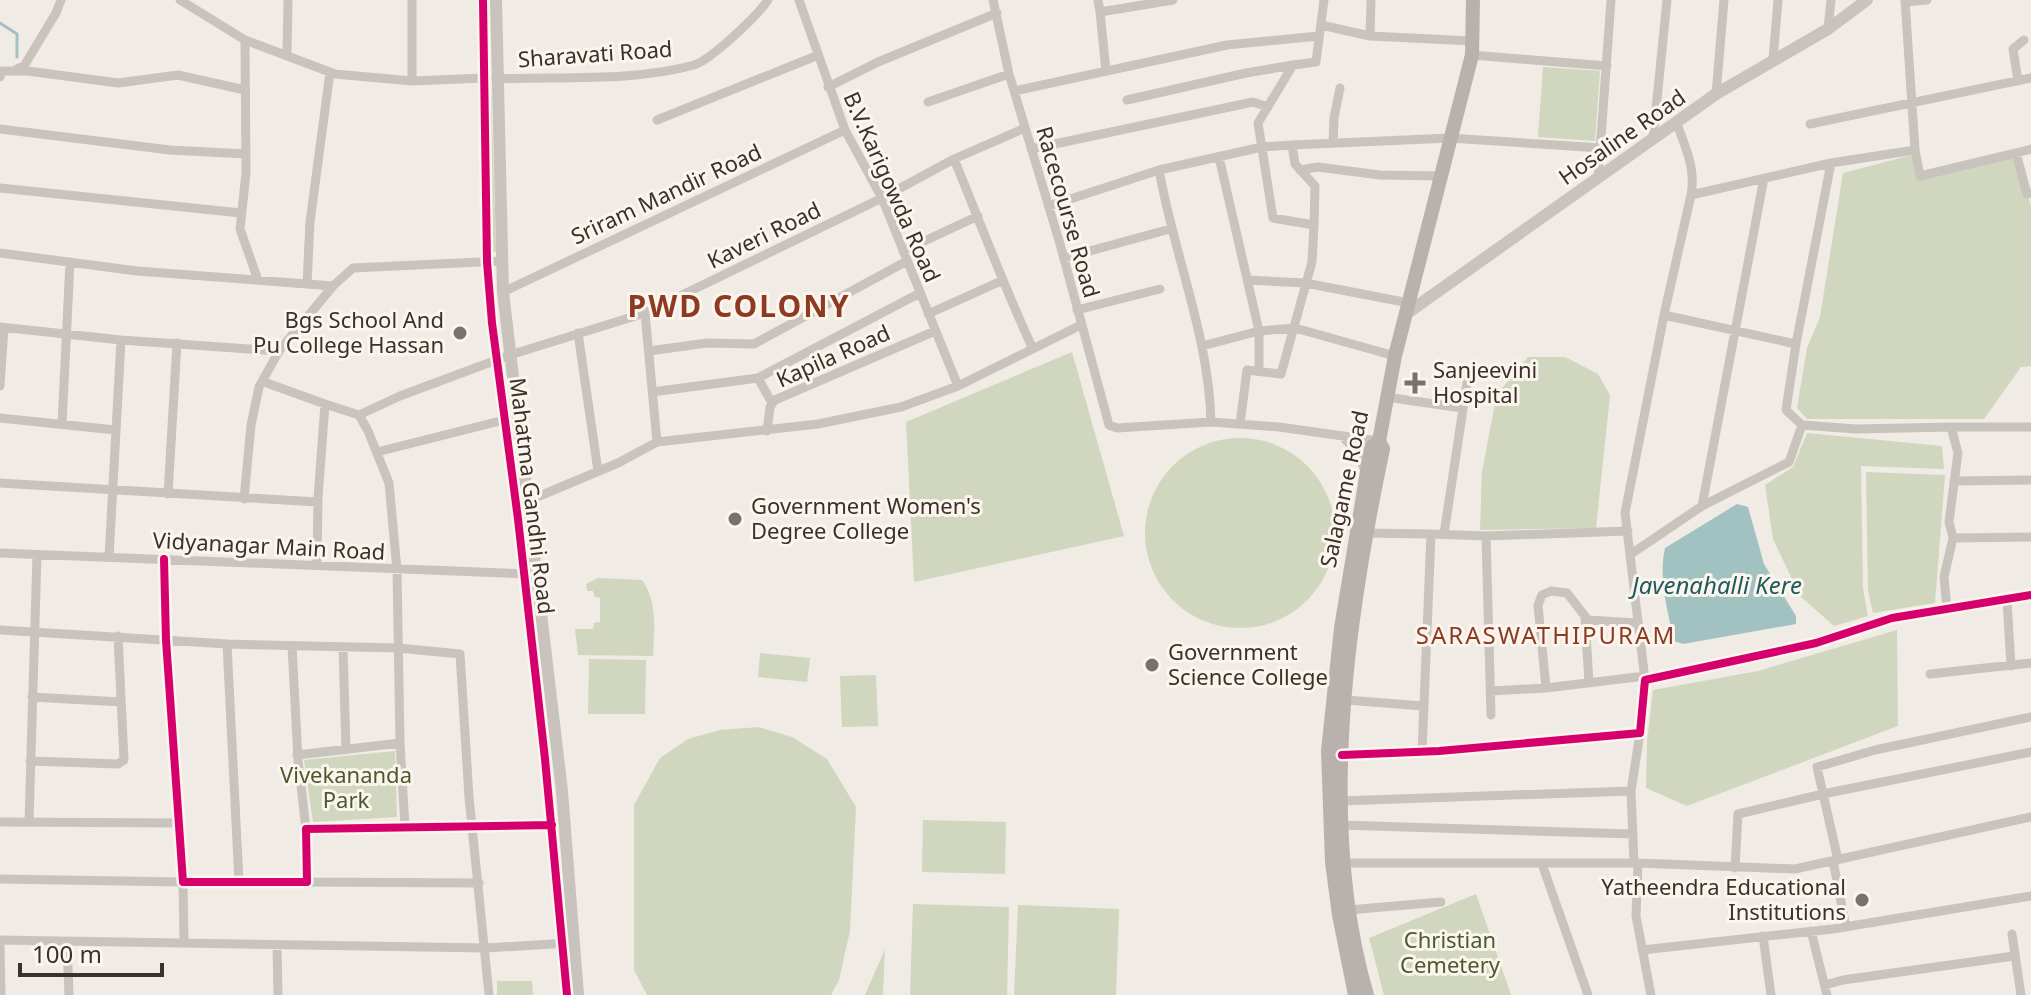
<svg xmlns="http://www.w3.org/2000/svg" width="2031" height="995" font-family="'Noto Sans',sans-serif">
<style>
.green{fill:#d1d6bf}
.water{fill:#a1c2c1}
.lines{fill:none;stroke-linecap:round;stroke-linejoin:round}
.stream{stroke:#a1c2c1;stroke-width:3}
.minor{stroke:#c9c3be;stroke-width:9}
.tertiary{stroke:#c9c3be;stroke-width:12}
.primary{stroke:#b8b1ad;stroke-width:14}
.cycleway-casing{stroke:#fbf5ee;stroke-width:13}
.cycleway{stroke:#d6006c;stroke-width:8}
.poi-dot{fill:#7a716c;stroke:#fbf5ee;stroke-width:3}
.labels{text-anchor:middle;stroke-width:6;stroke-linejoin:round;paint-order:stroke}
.street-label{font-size:22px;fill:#3b302b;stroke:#fbf5ee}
.poi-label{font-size:22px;fill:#3b302b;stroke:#fbf5ee;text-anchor:start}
.park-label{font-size:22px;fill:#4a5a2e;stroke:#fbf5ee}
.water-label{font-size:24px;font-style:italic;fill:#1f5a5e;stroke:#fbf5ee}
.neighbourhood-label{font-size:24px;letter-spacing:2px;fill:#8c3b22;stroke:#fbf5ee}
.district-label{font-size:30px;font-weight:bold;letter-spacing:2px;fill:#8c3b22;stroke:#fbf5ee}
</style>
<rect width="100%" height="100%" fill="#f0ebe5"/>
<path class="green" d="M1543,67L1600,71L1595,141L1538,137Z
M489,84L491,85L496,252H492Z
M1912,155L1926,179L2013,157L2031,205V366L2021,367L1984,419H1807L1797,408L1807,348L1820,317L1843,173Z
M1072,352L1124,536L914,582L906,422Z
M1528,357H1565L1598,374L1610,395L1596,528L1480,530L1482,471L1497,394Z
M1807,433L1942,446L1944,469L1861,466L1863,588L1868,616L1834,626L1800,596L1773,539L1765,485L1793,467Z
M1145 533a95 95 0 1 1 190 0a95 95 0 1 1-190 0Z
M1866,472L1945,475L1935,603L1873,613L1868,591Z
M598,578L642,580C658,602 654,630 653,656L578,655L575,629H593L594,623L600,622V598L595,597L593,591H587L586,584Z
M1897,630L1898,726L1687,806L1646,788L1647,741L1653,690L1758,671Z
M760,653L810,658L807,682L758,677Z
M589,659L646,660L645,714H588Z
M876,675L878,726L842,727L840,676Z
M759,727L792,737L827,759L856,807L850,931L839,980L831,995H647L634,970V805L660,758L688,739L720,730Z
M395,751L397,817L313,822L304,760Z
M923,820L1006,822L1005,874L922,872Z
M1476,894L1511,995H1384L1369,938Z
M913,904L1009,907L1007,995H910Z
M1018,905L1119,909L1116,995H1014Z
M885,949L883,995H865Z
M497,981H532L533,995H497Z"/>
<path class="water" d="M1737,504L1748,507L1764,564L1796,616V624L1683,644L1674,641C1668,612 1658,578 1665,548Z"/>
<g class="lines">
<path class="stream" d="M0,23L17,34V57"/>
<path class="minor" d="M180,0L245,40L335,74L412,81L484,78
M799,0L845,130L882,198L958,386
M993,0L1009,74L1060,244L1109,425L1117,428L1211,422L1279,427L1379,441
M1098,0L1100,12
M1905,0L1915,150
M1905,2L1927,0
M1321,25L1370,36L1371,0
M1828,29L1831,0
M1370,36L1472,41
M245,40L246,173L240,229L258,280
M287,54L288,0
M1472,55L1607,66
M1773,60L1778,0
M17,69L24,66L56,13L61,0
M1106,71L1100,12L1173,0
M0,77L2,71H28L118,83L178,75L245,90
M496,79C558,76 633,82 694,65C711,60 758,15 768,0
M412,81V0
M2018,81L2013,49L2024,40
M828,87L878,62L997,13
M1014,91L1227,45L1319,36
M1716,94L1724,0
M1127,100L1246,73L1293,65
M928,102L1009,74
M657,120L816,56
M1677,124C1686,149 1696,169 1691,195L1831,163L1915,150L1920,176L2016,153L2027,194L2031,193
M1810,124L2031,78
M0,129L170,150L246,154
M1653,139L1667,0
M1333,143L1334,118L1340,88
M1292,145L1295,164L1315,186L1314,225
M1031,149L1253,102L1268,107
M2016,153L2031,149
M1219,157L1259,331V371
M954,159C980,222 1004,287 1033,349
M1831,163L1796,344L1786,410L1802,425L1856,429L1951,427L1958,453L1949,522L1953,538L2031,537
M1300,170L1318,167L1380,175L1441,176
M1598,179L1611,0
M0,188L241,213
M1049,206L1159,170
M903,251L978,216
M0,253L137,271L333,286L353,268L501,261
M1064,258L1170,229
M1247,280L1305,283L1409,303
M307,284L310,222L330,72
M503,292L845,130
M1077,310L1160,289
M645,313L657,442
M928,314L1001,281
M1664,315L1691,195
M0,327L121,340L279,351L333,286
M578,333L598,471
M1202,346L1259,331L1295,328L1395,356
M649,351L707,343L754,344L907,261
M758,378L772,403
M264,382L325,404
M0,386L4,328
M652,392L758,378L920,293
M1386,397L1462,408
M359,415L400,396L510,355L645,313L882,198L954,159L1025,128
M0,418L115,430
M1211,422C1209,336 1174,255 1159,170L1262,147L1292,145L1450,138L1601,148
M62,424L70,262
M1240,424L1247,370L1281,374L1312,262L1314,225L1273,218L1258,123L1293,65L1316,62L1324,0
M1951,427H2031
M767,431L770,407L775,400L935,331
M1342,436L1356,451L1365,470
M377,452L504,420
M1954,481L2031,480
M0,483L318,502
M168,494L177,343
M244,499L251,425L259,387L279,351
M523,503L618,463L657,442L818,424L901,407L958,386L1081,325
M1702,506L1789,462L1802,425
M1364,533L1431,534L1422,752
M1431,534L1486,536L1628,531
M1444,534L1468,376
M1486,536L1491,715
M0,553L529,574
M1631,554L1702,506L1764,178
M109,557L121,340
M164,559L166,640L183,882H307L306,829L552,825
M2007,600L2011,666
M1947,609L1944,577L1953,538
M1585,618L1589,683
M0,630L227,644L398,648L460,654L469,797L489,995
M227,644L239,882
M292,646L298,760L306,829
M343,648L346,750
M1930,674L2031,663
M1645,680L1625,513L1664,315L1796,344
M1546,688L1538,605L1542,595L1551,591L1567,593L1588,620L1637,623
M1490,691L1546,688L1645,676
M32,697L121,702
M1346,700L1423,706
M400,743L405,827
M297,755L400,743L397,570L389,483L368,431L359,415L325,404L318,498L317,563
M1342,755L1439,751L1640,733L1645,680L1816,643L1892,618L2031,595
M30,761L118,764L124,760L118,636
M1631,791L1640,733
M1340,801L1631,791L1634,863
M0,822L180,823
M29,822L37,555
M1341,825L1633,834
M1838,860L1817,767L1875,750L2031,717
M1833,861L1846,927
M1345,863H1638L1795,869L2031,817
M1638,863L1636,916L1651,995
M1542,864L1588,995
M1735,868L1738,814L1823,794L2031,752
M0,879L183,882L184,942
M307,882L479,883
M1348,910L1441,902
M1811,931L1827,995
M2012,934L2021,995
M1763,936L1771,995
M0,940L486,948L568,943
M67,941L69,995
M0,943L1,995
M277,945L278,995
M1642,950L1833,929L2031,896
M1825,985L1843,980L2014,956"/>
<path class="tertiary" d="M483,0L487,262L492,323L518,519L545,759L567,995
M496,0L503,292L562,791L578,995
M1406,314L1716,94L1828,29L1867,0"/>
<path class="primary" d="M1355,995L1339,915L1332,862L1328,751L1341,628L1371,448L1379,441L1395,356L1472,55L1473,0
M1367,995C1317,825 1347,619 1383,449L1379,441"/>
<defs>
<path id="cycleway" d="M483,0L487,262L492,323L518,519L545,759L567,995
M164,559L166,640L183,882H307L306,829L552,825
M1342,755L1439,751L1640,733L1645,680L1816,643L1892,618L2031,595"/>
</defs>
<use href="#cycleway" class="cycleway-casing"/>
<use href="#cycleway" class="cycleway"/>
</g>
<g class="poi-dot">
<circle cx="460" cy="333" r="8"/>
<path d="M1411 371h8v8h8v8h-8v8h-8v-8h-8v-8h8z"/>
<circle cx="735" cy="519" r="8"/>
<circle cx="1152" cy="665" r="8"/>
<circle cx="1862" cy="900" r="8"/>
</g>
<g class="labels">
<g class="street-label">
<text transform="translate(595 54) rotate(-4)" y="8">Sharavati Road</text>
<text transform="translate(1622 137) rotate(-35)" y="8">Hosaline Road</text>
<text transform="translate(892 187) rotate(66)" y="8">B.V.Karigowda Road</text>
<text transform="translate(666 194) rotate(-25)" y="8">Sriram Mandir Road</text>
<text transform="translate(1068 212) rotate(74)" y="8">Racecourse Road</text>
<text transform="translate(764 235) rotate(-26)" y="8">Kaveri Road</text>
<text transform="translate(833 356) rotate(-24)" y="8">Kapila Road</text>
<text transform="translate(1344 489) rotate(-78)" y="8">Salagame Road</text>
<text transform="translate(532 496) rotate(83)" y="8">Mahatma Gandhi Road</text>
<text transform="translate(269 546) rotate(3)" y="8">Vidyanagar Main Road</text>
</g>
<g class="poi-label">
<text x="444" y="328" text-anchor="end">Bgs School And<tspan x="444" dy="25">Pu College Hassan</tspan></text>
<text x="1433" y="378">Sanjeevini<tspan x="1433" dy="25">Hospital</tspan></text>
<text x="751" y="514">Government Women's<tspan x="751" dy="25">Degree College</tspan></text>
<text x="1168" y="660">Government<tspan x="1168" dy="25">Science College</tspan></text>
<text x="1846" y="895" text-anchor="end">Yatheendra Educational<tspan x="1846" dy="25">Institutions</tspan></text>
</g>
<g class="park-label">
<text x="346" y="783">Vivekananda<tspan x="346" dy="25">Park</tspan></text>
<text x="1450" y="948">Christian<tspan x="1450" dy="25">Cemetery</tspan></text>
</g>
<g class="water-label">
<text x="1717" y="594">Javenahalli Kere</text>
</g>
<g class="neighbourhood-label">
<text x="1546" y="644">SARASWATHIPURAM</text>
</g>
<g class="district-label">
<text x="739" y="317">PWD COLONY</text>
</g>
</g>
<path d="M20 963v12h142v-12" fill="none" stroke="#3b302b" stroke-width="4"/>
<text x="32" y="963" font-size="24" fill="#3b302b" stroke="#fbf5ee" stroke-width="6" paint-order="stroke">100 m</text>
</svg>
